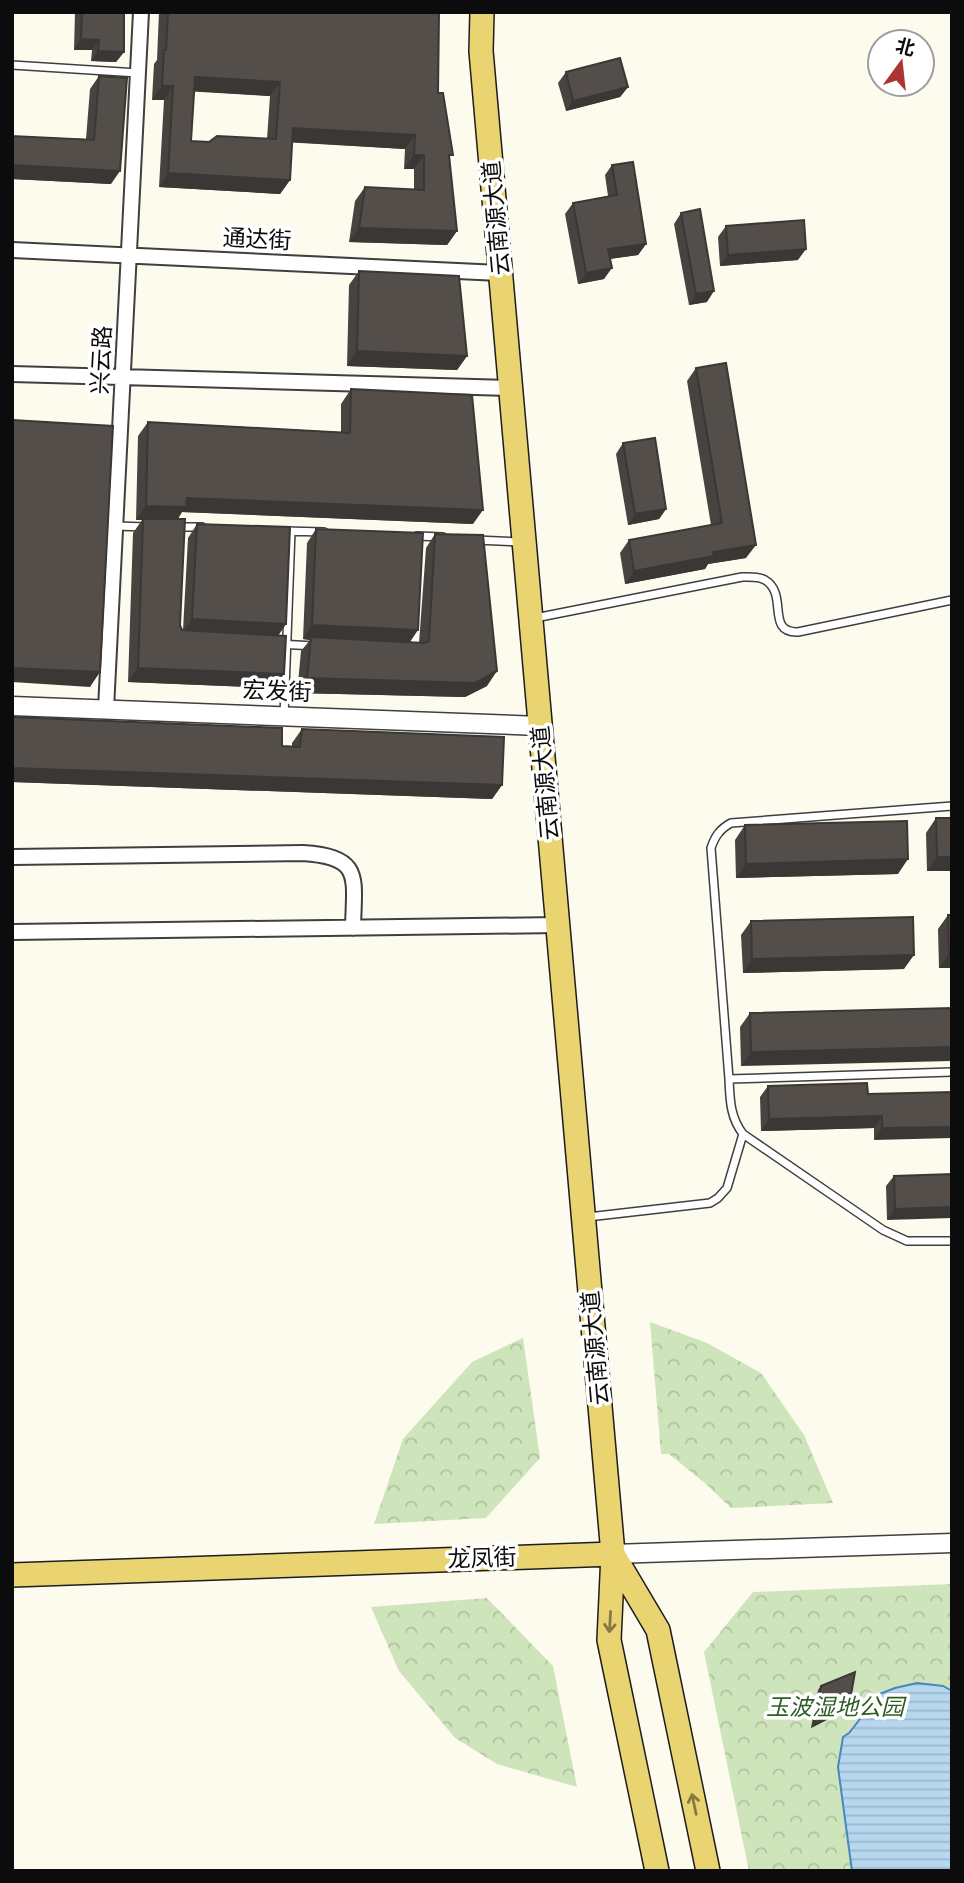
<svg xmlns="http://www.w3.org/2000/svg" width="964" height="1883" font-family="Spectral,'Noto Sans SC',serif">
<style>
.park{fill:url(#park-crowns)}
.water{fill:url(#water-rules);stroke:#4688bf;stroke-width:2}
.lines{fill:none;stroke-linecap:round;stroke-linejoin:round}
.service-casing{stroke:#3f3f3f;stroke-width:10}
.minor-casing{stroke:#3f3f3f;stroke-width:18}
.tertiary-casing{stroke:#3f3f3f;stroke-width:21}
.primary-casing{stroke:#1d1d1d;stroke-width:26}
.service{stroke:#fff;stroke-width:7}
.minor{stroke:#fff;stroke-width:14}
.tertiary{stroke:#fff;stroke-width:18}
.primary{stroke:#ead371;stroke-width:23}
.wall{fill:#484340;fill-rule:evenodd}
.shaded-wall{fill:#3b3734}
.building{fill:#544e4a;stroke:#3b3734;stroke-width:2;fill-rule:evenodd}
.oneway{stroke:#867944}
.labels{text-anchor:middle;stroke-width:7;stroke-linejoin:round;paint-order:stroke}
.street-label{font-size:23px;fill:#0c0c0c;stroke:#fff}
.park-label{font-size:23px;font-style:italic;fill:#2c5d24;stroke:#fff}
</style>
<defs>
<pattern id="park-crowns" width="20" height="18" patternUnits="userSpaceOnUse" patternTransform="scale(1.75)"><rect width="20" height="18" fill="#cee4bb"/><path d="M2 6a3 3 0 1 1 6 0M12 15a3 3 0 1 1 6 0" fill="none" stroke="#b0c2a0"/></pattern>
<pattern id="water-rules" width="6" height="5" patternUnits="userSpaceOnUse" patternTransform="scale(1.75)"><rect width="6" height="5" fill="#b7d7ef"/><path d="M0 2.5h6" fill="none" stroke="#9cb7cc"/></pattern>
</defs>
<rect width="100%" height="100%" fill="#fdfbed"/>
<path class="park" d="M650,1322L707,1343L761,1373L804,1435L833,1503L731,1508L706,1484L669,1454H661Z
M523,1338L540,1458L486,1518L374,1524L403,1439L472,1362Z
M952,1584V1871H749L704,1652L753,1592Z
M487,1598L553,1666L577,1787L497,1764L455,1738L399,1671L371,1607Z"/>
<path class="water" d="M917,1683L943,1686L952,1691V1871H852L838,1767L843,1737L849,1733L860,1719L874,1696L895,1688Z"/>
<g class="lines">
<defs>
<path id="service" d="M12,65L138,73
M116,526L146,527
M175,527H202
M284,531L324,532
M417,536L443,537
M476,540L520,542
M535,618L742,577C749,577 759,576 765,580C789,594 765,633 798,632L952,600
M278,644L315,646
M284,716L291,531
M952,1072L729,1079C730,1100 730,1117 743,1134L883,1230L907,1241H952
M729,1079L711,848C715,836 720,829 731,823L952,806
M588,1217L710,1203L718,1198L727,1188L743,1134"/>
<path id="minor" d="M12,250L500,273
M12,374L511,388
M106,709L141,12
M12,857L303,853C363,857 354,877 353,928
M12,932L558,925"/>
<path id="tertiary" d="M12,706L540,726
M613,1554L952,1543"/>
<path id="primary" d="M482,12L481,51L613,1554L609,1640L657,1871
M613,1554L658,1630L708,1871
M12,1575L613,1554"/>
</defs>
<use href="#service" class="service-casing"/>
<use href="#minor" class="minor-casing"/>
<use href="#tertiary" class="tertiary-casing"/>
<use href="#primary" class="primary-casing"/>
<use href="#service" class="service"/>
<use href="#minor" class="minor"/>
<use href="#tertiary" class="tertiary"/>
<use href="#primary" class="primary"/>
</g>
<path class="wall" d="M75,12H124V52L116,62L91,61L92,50H74Z
M159,12H439L438,93L449,161L457,231L447,245L349,242L355,201L365,187L414,189V169H404L405,149L292,142L290,180L280,194L159,187L164,100H152L154,64L157,60ZM194,91L270,96L267,139L209,142L191,141Z
M566,72L628,87L620,97L566,111L558,83Z
M99,76L111,184L12,179V136L86,139L90,89Z
M612,165L646,244L638,255L610,259L604,279L578,284L565,214L573,203L608,196L605,175Z
M681,213L707,302L689,305L674,224Z
M726,226L798,260L720,266L718,237Z
M359,271L467,356L457,370L347,366L349,285Z
M696,368L746,558L708,564L705,569L625,584L620,553L629,540L711,525L687,381Z
M351,389L473,524L182,512L178,519L180,625L183,630L188,538L197,524L286,624L278,636L284,674L274,688L128,682L133,533L142,520H136L138,436L148,422L341,432V404Z
M623,443L666,509L659,519L628,525L616,454Z
M316,529L410,642L419,643L426,548L435,534L487,686L465,697L297,693L301,651L310,640L303,639L307,543Z
M12,717L292,747V743L302,729L502,785L492,799L12,782Z
M936,818L952,871H927L926,833Z
M745,825L898,874L736,878L735,840Z
M948,915H952V968H939L938,929Z
M751,921L904,969L743,973L741,935Z
M952,1008L741,1066L740,1027L750,1013Z
M768,1086L868,1094L952,1092L874,1140V1128L761,1131L760,1097Z
M952,1174L887,1220L886,1186L894,1176Z
M821,1686L846,1710L811,1728L818,1690Z"/>
<path class="shaded-wall" d="M81,39L99,40L92,50H74Z
M98,51L124,52L116,62L91,61Z
M195,77L280,82L270,96L185,91Z
M162,86H173L164,100H152Z
M628,87L620,97L566,111L573,101Z
M293,128L415,135L405,149L283,142Z
M414,155H424L414,169H404Z
M12,165L120,171L111,184L12,179Z
M168,173L290,180L280,194L159,187Z
M359,228L457,231L447,245L349,242Z
M646,244L638,255L601,260L608,249Z
M806,249L798,260L720,266L728,255Z
M612,268L604,279L578,284L586,273Z
M714,291L707,302L689,305L696,294Z
M357,351L467,356L457,370L347,366Z
M187,498L483,510L473,524L182,512L176,521L143,519L142,520H136L146,506Z
M666,509L659,519L628,525L635,514Z
M756,545L746,558L708,564L705,569L625,584L634,571L713,552Z
M192,619L286,624L276,638L182,633Z
M312,625L418,630L408,645L311,637L310,640L303,639Z
M12,668L100,672L90,687L12,682Z
M138,668L284,674L274,688L128,682Z
M497,671L487,686L465,697L297,693L307,678Z
M12,768L502,785L492,799L12,782Z
M937,857H952V871H927Z
M908,859L898,874L736,878L746,864Z
M949,954H952V968H939Z
M914,955L904,969L743,973L752,959Z
M952,1047V1061L741,1066L751,1052Z
M882,1116L874,1128L761,1131L769,1119Z
M952,1127V1138L874,1140L882,1128Z
M952,1207V1218L887,1220L895,1209Z
M849,1706L846,1710L811,1728L814,1724Z"/>
<path class="building" d="M82,12H124V52L98,51L99,40L81,39Z
M168,12H439L438,93H443L453,155H449L457,231L359,228L365,187L424,190V155H414L415,135L293,128L290,180L168,173L173,86H162L164,50H166ZM195,77L280,82L276,139L217,136L209,142L191,141Z
M620,58L628,87L573,101L566,72Z
M99,76L127,78L120,171L12,165V136L94,140Z
M633,162L646,244L608,249L612,268L586,273L573,203L617,195L612,165Z
M700,209L714,291L696,294L681,213Z
M804,220L806,249L728,255L726,226Z
M359,271L459,276L467,356L357,351Z
M726,363L756,545L713,552L714,556L634,571L629,540L722,523L696,368Z
M351,389L472,395L483,510L187,498L186,507L146,506L148,422L350,433Z
M12,420L113,426L100,672L12,668Z
M655,438L666,509L635,514L623,443Z
M143,519H185L180,625L182,630L286,636L284,674L138,668Z
M197,524L290,527L286,624L192,619Z
M316,529L423,533L418,630L312,625Z
M435,534L483,535L497,671L475,683L307,678L311,637L424,643L429,641Z
M12,717L282,728V746L300,747L302,729L504,737L502,785L12,768Z
M936,818H952V857H937Z
M907,821L908,859L746,864L745,825Z
M948,915H952V954H949Z
M913,917L914,955L752,959L751,921Z
M952,1008V1047L751,1052L750,1013Z
M867,1083L868,1094L952,1092V1127L882,1128V1116L769,1119L768,1086Z
M952,1174V1207L895,1209L894,1176Z
M855,1672L849,1706L814,1724L821,1686Z"/>
<defs><path id="oneway-shaft" d="M-6 0H5M1.5-3L5.5 0L1.5 3" fill="none" stroke-width="1.6" stroke-linecap="round" stroke-linejoin="round" transform="scale(1.75)"/></defs>
<g class="oneway">
<use href="#oneway-shaft" transform="translate(610 1622) rotate(93)"/>
<use href="#oneway-shaft" transform="translate(694 1804) rotate(-102)"/>
</g>
<g class="labels">
<g class="street-label">
<text transform="translate(496 218) rotate(-95)" y="8">云南源大道</text>
<text transform="translate(257 239) rotate(3)" y="8">通达街</text>
<text transform="translate(101 360) rotate(-87)" y="8">兴云路</text>
<text transform="translate(277 691) rotate(2)" y="8">宏发街</text>
<text transform="translate(545 783) rotate(-95)" y="8">云南源大道</text>
<text transform="translate(595 1348) rotate(-95)" y="8">云南源大道</text>
<text transform="translate(482 1558) rotate(-2)" y="8">龙凤街</text>
</g>
<g class="park-label">
<text x="835" y="1715">玉波湿地公园</text>
</g>
</g>
<rect width="964" height="1883" fill="none" stroke="#0c0c0c" stroke-width="28"/>
<g transform="translate(901 63) rotate(15)"><circle r="33" fill="#ffffff" stroke="#9e9e9e" stroke-width="2"/>
<path d="M0-5L12 26L0 18L-12 26Z" fill="#ad3433"/>
<text y="-10" font-size="19" font-weight="bold" text-anchor="middle" fill="#0c0c0c">北</text>
</g>
</svg>
